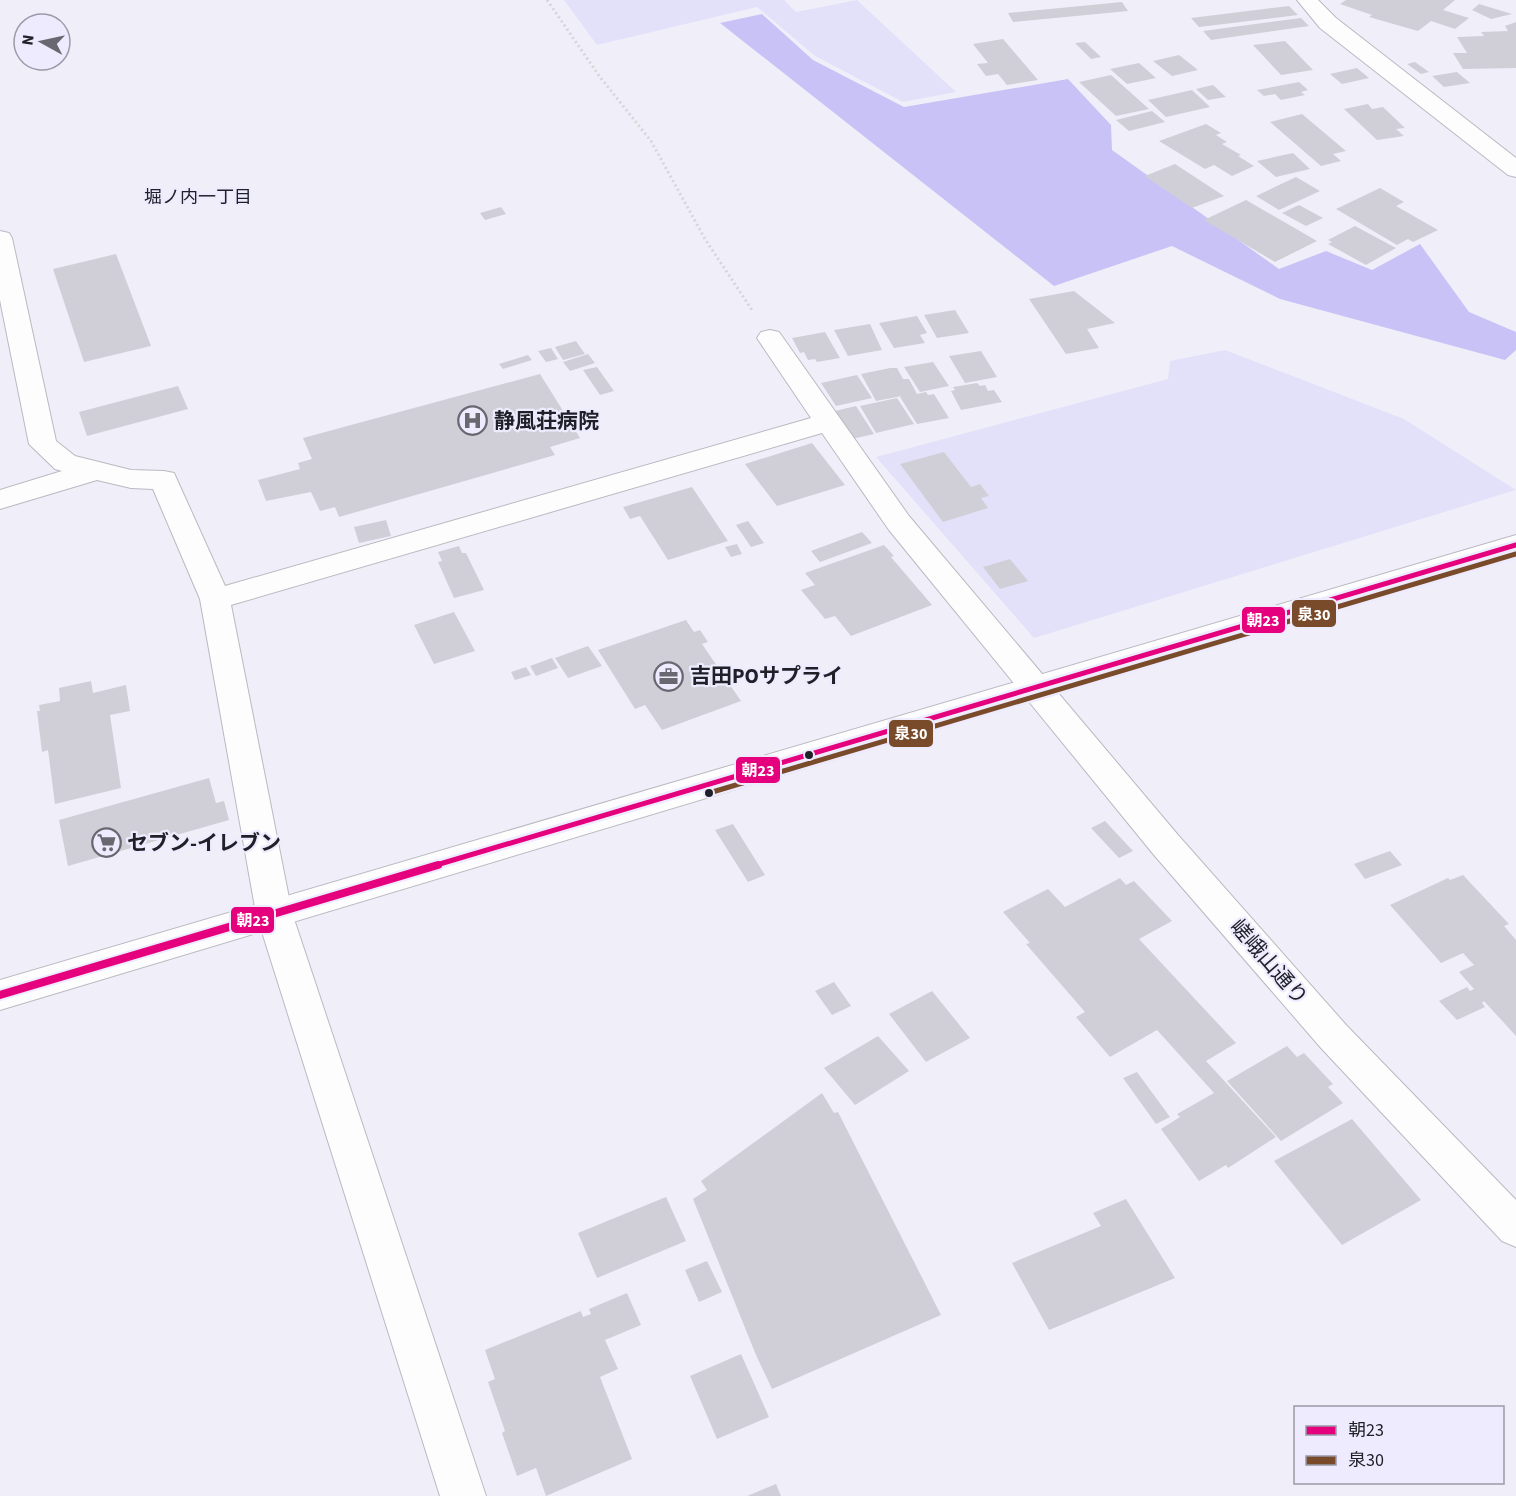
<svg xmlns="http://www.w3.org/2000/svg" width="1516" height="1496" font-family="'Source Sans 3','Noto Sans JP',sans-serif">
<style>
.green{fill:#e3e1fa}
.forest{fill:#c9c2f6}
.building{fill:#d0cfd7}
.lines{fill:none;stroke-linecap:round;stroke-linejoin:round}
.street-casing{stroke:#bab9c1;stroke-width:2}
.secondary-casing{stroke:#bab9c1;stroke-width:2}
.path{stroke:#d6d6d9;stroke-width:3;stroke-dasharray:2 3;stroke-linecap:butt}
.street{fill:#fdfdfe;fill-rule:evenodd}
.secondary{fill:#fdfdfe;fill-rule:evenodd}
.bus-1-far1-casing{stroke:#edebfd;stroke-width:10}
.bus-1-casing{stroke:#edebfd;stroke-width:12}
.bus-2-casing{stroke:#edebfd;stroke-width:10}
.bus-1-far1{stroke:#e5007d;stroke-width:5}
.bus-1{stroke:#e5007d;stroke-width:8}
.bus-2{stroke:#7a4b2a;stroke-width:5}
.bus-dot{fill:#202028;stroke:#edebfd;stroke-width:2}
.labels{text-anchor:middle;stroke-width:4.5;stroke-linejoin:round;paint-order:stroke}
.far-neighbourhood-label{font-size:18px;fill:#202028;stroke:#edebfd}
.poi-label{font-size:21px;font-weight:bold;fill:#202028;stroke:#edebfd;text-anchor:start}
.street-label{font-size:21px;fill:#202028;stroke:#edebfd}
.line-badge{stroke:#edebfd;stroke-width:2}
.badge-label{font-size:16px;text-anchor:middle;font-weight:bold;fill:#fff}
</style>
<rect width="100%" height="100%" fill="#f0eff9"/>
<path class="green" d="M564,0H784L796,12L857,0L956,92L903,102L815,56L757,7L597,45Z
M1225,350L1404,419L1516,490L1034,638L876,457L1168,379L1170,361Z"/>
<path class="forest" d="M762,14L813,60L904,107L1068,79L1111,125L1112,150L1279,269L1326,251L1372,270L1420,244L1469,312L1516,332V350L1505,360L1280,299L1172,246L1054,286L720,23Z"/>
<path class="building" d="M1346,0H1455L1443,10L1469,18L1455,29L1431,21L1418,31L1369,17L1372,15L1340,4Z
M1122,2L1128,11L1013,22L1008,13Z
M1479,4L1512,14L1491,19L1472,10Z
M1289,6L1298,15L1199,27L1191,18Z
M1301,18L1309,26L1211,40L1203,31Z
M1516,22V68L1463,69L1453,53H1467L1457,37L1484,36L1481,32L1508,31L1505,26Z
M1003,39L1038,80L1007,85L998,74L986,76L977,64L988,63L973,44Z
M1285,41L1313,70L1281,75L1253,45Z
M1085,42L1101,57L1091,59L1075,43Z
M1179,55L1198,70L1172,76L1153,61Z
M1415,62L1429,72L1421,74L1407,64Z
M1139,63L1156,78L1127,84L1110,69Z
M1357,68L1369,78L1342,84L1330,74Z
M1457,72L1470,83L1444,87L1432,76Z
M1111,75L1149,109L1116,116L1079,82Z
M1299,82L1308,90L1301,92L1305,95L1281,100L1275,94L1264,96L1257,90Z
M1213,85L1226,97L1208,100L1196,89Z
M1192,90L1210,107L1166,117L1148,100Z
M1368,104L1372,109L1383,107L1405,128L1396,129L1404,136L1377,140L1344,109Z
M1152,111L1165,122L1129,131L1116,120Z
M1302,114L1346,151L1333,154L1341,161L1321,166L1270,122Z
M1206,124L1221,133L1216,135L1227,142L1222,144L1241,155L1238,156L1254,166L1232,176L1214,165L1205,169L1159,141Z
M1293,153L1310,169L1276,177L1257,161Z
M1175,164L1224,196L1192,208L1145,176Z
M1296,177L1320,191L1279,210L1256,196Z
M1380,188L1404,202L1396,206L1438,230L1413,242L1408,239L1397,245L1336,209Z
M1246,200L1317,241L1275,262L1204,220Z
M1299,205L1323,218L1306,226L1282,213Z
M501,207L506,214L485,220L480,213Z
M1355,226L1396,248L1366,265L1328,244L1332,242L1328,240Z
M116,254L151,346L84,362L53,269Z
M1074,291L1115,323L1087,329L1099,348L1066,354L1029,299Z
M955,310L969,333L937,338L924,315Z
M917,316L927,333L920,335L925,343L894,348L879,323Z
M870,324L882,350L848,356L834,330Z
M825,332L840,358L817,362L815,359L808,360L804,352L800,353L792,338Z
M576,341L585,354L563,360L555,347Z
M551,348L558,359L546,362L538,351Z
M981,351L997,377L965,383L949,356Z
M588,354L595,363L570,371L563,362Z
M528,355L532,360L503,369L499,364Z
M933,362L949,386L920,392L904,367Z
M597,367L614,391L600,395L583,370Z
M890,368H897L903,379H909L917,394L926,392L928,395L934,394L949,418L917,424L900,397L902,396L876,401L861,374Z
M540,374L580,438L550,447L555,455L339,517L335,507L320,511L311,492L266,501L258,480L300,469L298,463L312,459L303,438Z
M857,375L872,398L836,406L821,383Z
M977,383L980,386L985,385L988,391L994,390L1002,402L961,410L951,391L955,390L953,387Z
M178,386L188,409L87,436L79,412Z
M897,398L914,424L876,433L860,406Z
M856,406L874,434L852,439L835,411Z
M812,443L845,485L777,506L745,464Z
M944,452L971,487L980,484L989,496L981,498L988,508L943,522L900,464Z
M692,487L728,541L668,560L640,516L630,519L623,507Z
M386,520L391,536L359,543L354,527Z
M748,521L764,543L751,547L736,525Z
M862,532L872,543L820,562L811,551Z
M737,544L742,554L731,557L725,547Z
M884,545L894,556L891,557L932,605L851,636L835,616L825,619L801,590L815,585L805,573Z
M459,546L462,553H466L484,590L454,598L438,562L442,561L438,552Z
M1010,559L1028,581L1000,589L983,567Z
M454,612L475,651L434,664L414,625Z
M686,620L694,632L700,630L708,642L702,644L741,701L662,730L645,705L635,709L598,650Z
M588,646L602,666L568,678L555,658Z
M552,658L558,668L536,676L530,666Z
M526,667L531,675L515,680L511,672Z
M91,681L93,693L126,685L130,711L110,715L121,788L55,804L48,750L42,752L37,711H40L39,705L60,701L59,688Z
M209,778L216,803L224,801L229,820L68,866L59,820Z
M1105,821L1133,851L1119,858L1091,828Z
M733,824L765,875L748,882L715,830Z
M1390,851L1402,865L1365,879L1354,864Z
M1463,875L1509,924L1504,926L1516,940V1036L1484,1001L1482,1003L1485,1007L1457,1020L1439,1001L1467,987L1470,991L1474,989L1459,972L1474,965L1463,953L1441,963L1390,905L1448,878L1450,880Z
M1120,878L1126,885L1134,881L1172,921L1139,939L1236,1043L1206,1061L1276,1137L1228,1168L1226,1165L1199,1181L1161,1129L1180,1117L1177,1114L1214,1093L1157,1030L1110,1057L1076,1017L1085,1012L1026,944L1030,943L1003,912L1048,889L1065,907Z
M834,982L851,1006L832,1015L815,991Z
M932,991L970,1038L926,1062L889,1014Z
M878,1036L909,1071L855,1105L824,1068Z
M1287,1046L1297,1057L1304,1053L1333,1084L1328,1087L1343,1103L1281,1141L1227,1081Z
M1137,1072L1170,1117L1156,1124L1123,1078Z
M822,1093L834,1113L838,1112L941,1315L772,1389L756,1355L693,1199L707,1190L701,1181Z
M1352,1119L1421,1200L1342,1245L1274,1161Z
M666,1197L686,1241L597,1278L578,1233Z
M1126,1199L1175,1278L1049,1330L1012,1263L1101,1226L1093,1213Z
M707,1261L722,1292L699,1302L685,1270Z
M627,1293L641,1325L605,1340L618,1369L600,1377L632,1459L546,1496L536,1468L517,1476L502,1433L505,1431L488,1382L495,1379L485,1350L581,1311L583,1317L591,1314L589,1309Z
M741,1354L769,1417L717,1439L690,1376Z
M776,1484L781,1496H747Z"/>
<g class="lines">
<defs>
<path id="street" d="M1297,0H1318L1336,18L1516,158V177L1508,175L1320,28Z
M0,231L9,233L12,238L56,441L75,456L131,470L164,471L174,473L225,586L811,418L757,338L761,332L770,330L779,332L909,516L1178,835L1347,1026L1516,1200V1247L1502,1241L1321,1048L1154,855L889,530L822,433L231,605L292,913L486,1496H440L256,913L200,599L153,489L131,488L97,480L0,509V490L62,471L55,469L29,444L0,300Z"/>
<path id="secondary" d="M1516,535V555L0,1010V980Z"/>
</defs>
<use href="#street" class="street-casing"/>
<use href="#secondary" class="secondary-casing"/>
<path class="path" d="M547,0L600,77L651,141L705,239L752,310"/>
<use href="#street" class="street"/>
<use href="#secondary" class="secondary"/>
<defs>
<path id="bus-1-far1" d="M433,866L1516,545"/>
<path id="bus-1" d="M0,995L438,865"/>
<path id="bus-2" d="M709,793L1516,554"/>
</defs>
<use href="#bus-1-far1" class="bus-1-far1-casing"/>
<use href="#bus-1" class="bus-1-casing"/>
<use href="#bus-2" class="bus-2-casing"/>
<use href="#bus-1-far1" class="bus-1-far1"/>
<use href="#bus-1" class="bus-1"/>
<use href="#bus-2" class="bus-2"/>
</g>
<defs>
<symbol id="hospital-ring" viewBox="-11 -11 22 22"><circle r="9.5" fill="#edebfd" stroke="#696871" stroke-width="1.5"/><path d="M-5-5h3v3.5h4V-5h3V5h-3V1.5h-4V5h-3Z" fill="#696871"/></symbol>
<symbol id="office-ring" viewBox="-11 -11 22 22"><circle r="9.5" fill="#edebfd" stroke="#696871" stroke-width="1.5"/><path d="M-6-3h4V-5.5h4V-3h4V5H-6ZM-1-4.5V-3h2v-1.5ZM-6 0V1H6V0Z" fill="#696871"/></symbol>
<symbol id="supermarket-ring" viewBox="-11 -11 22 22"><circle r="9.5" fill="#edebfd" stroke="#696871" stroke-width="1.5"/><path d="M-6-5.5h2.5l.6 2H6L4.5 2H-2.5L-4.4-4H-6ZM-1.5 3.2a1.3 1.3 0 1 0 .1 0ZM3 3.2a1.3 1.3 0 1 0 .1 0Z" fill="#696871"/></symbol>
</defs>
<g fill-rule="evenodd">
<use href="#hospital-ring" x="456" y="404" width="33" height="33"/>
<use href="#office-ring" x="652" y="660" width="33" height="33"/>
<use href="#supermarket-ring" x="90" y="826" width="33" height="33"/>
</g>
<g class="bus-dot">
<circle cx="809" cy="755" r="5"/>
<circle cx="709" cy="793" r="5"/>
</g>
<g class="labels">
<g class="far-neighbourhood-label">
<text x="198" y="203">堀ノ内一丁目</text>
</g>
<g class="poi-label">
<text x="494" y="428">静風荘病院</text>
<text x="690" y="683">吉田POサプライ</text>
<text x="127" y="850">セブン-イレブン</text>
</g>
<g class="street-label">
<text transform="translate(1269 962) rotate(49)" y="7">嵯峨山通り</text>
</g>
</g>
<g class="line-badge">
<rect x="1291" y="599" width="46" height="29" rx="6" fill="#7a4b2a"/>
<rect x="1241" y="606" width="45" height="28" rx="6" fill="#e5007d"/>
<rect x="888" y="719" width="46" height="29" rx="6" fill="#7a4b2a"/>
<rect x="735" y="756" width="46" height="28" rx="6" fill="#e5007d"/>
<rect x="230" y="906" width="45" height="28" rx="6" fill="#e5007d"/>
</g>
<g class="badge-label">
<text x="1314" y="620">泉30</text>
<text x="1263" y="626">朝23</text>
<text x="911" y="739">泉30</text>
<text x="758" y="776">朝23</text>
<text x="253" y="926">朝23</text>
</g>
<rect x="1294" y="1406" width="210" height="78" fill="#edebfd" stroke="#9b9aa8" stroke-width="1.5"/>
<rect x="1306" y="1426" width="30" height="9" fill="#e5007d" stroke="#9b9aa8" stroke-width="1.5"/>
<text x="1348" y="1436" font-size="18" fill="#202028">朝23</text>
<rect x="1306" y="1456" width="30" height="9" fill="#7a4b2a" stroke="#9b9aa8" stroke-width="1.5"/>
<text x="1348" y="1466" font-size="18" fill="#202028">泉30</text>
<g transform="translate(42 42) rotate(278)"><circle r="28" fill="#edebfd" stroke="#9b9aa8" stroke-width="1.5"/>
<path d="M0-4.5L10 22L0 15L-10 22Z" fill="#696871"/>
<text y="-9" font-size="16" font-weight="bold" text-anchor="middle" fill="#202028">N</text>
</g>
</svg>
